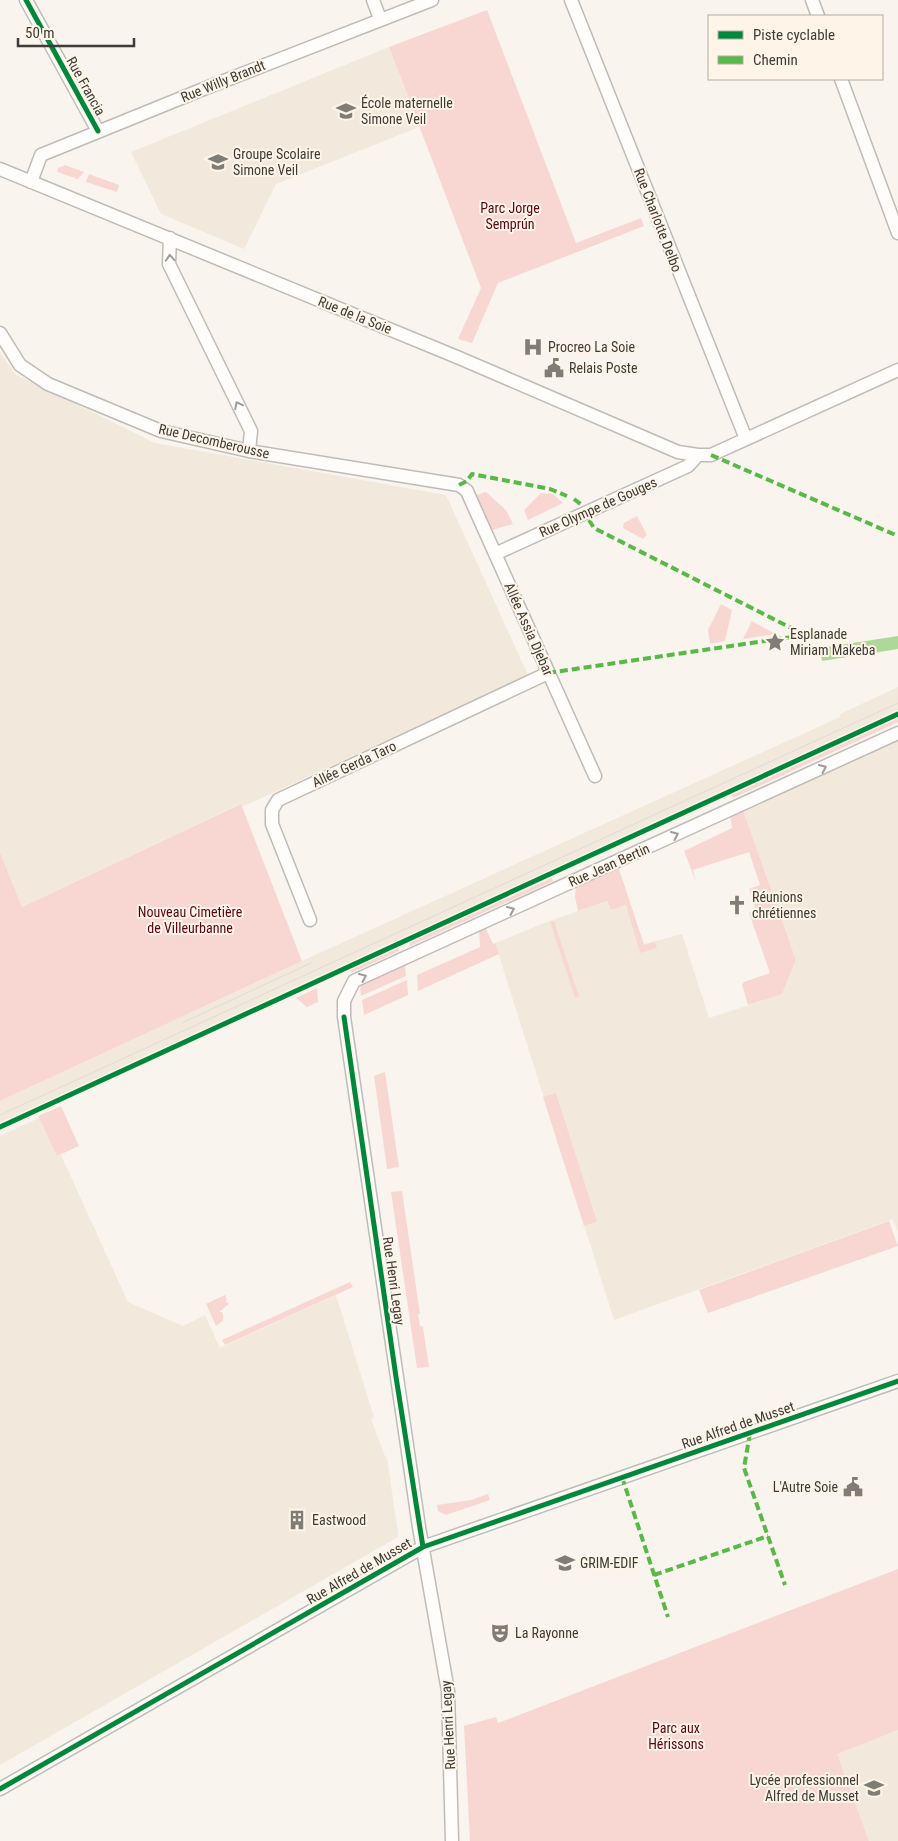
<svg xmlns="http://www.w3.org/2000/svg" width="898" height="1841" font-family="'Roboto Condensed',sans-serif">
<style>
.built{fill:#f2e9dc}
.green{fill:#f8d7d3}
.water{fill:#b0d79a}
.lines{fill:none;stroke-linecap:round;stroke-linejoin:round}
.street-casing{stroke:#bfbbb6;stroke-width:15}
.street{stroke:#fefdfc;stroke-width:12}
.tram{stroke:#dedcda;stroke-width:1}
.quiet{stroke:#58b947;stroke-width:4;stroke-dasharray:8 4;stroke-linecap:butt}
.cycleway-casing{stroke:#fef5e8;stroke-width:8}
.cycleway{stroke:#00873e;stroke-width:5}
.oneway{stroke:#9e9c99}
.labels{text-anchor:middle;stroke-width:4;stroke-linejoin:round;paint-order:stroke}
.street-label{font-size:14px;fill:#3f3b36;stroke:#fef5e8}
.poi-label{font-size:14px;fill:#3f3b36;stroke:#fef5e8;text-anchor:start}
.park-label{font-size:14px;fill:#5f000f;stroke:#fef5e8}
</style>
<rect width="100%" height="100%" fill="#f9f4ed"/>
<path class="built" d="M389,47L419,127L276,184L244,249L161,214L131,152Z
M0,352L15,374L155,443L446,495L528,675L242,807L240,804L22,907L0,852Z
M898,687V712L0,1123V1101L302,961L840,717V714Z
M898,738V1233L893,1219L614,1320L495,943L549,921L607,901L611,910L630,903L644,944L682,934L709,1018L782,994L796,960L743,810Z
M39,1118L57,1156L61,1155L128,1302L183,1326L205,1315L220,1348L336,1295L374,1417L371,1419L385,1456L387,1458L398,1533V1537L0,1765V1136Z
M898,1730V1841H869L836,1754Z"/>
<path class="green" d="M487,10L576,243L641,218L644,226L498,283L472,343L458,339L481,288L389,47Z
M65,165L84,172L78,179L57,172L58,168Z
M89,174L119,185L117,192L86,182Z
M486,492L506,510L513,524L492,530L476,495Z
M541,493L553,494L563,503L528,520L524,510Z
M637,516L647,535L643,539L623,528L624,523Z
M721,604L732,610L725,641L710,644L708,630Z
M752,621L775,634L743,639Z
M898,718V722L733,798L732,795Z
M241,804L302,961L0,1101V852L22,907Z
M743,810L796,960L782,994L748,1005L742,985L744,982L770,973L749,913L756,910L749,889L760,885L749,852L693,870L696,882L684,851L732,828L730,815Z
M618,866L644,945L655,942L657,948L640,953L626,905L611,910L607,901L578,911L575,897L576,886Z
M552,878L553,881L410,946L409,943Z
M554,921L579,996L575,998L550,922Z
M485,927L493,944L495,943L499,954L418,991L417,975L480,947L479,929Z
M398,948L399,951L351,973L350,970Z
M405,964L406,976L361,996L360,987L362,984Z
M407,980L408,995L364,1015L362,1000Z
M317,988L318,1002L307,1007L296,998Z
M385,1072L399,1167L387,1169L374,1076Z
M556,1093L597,1222L584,1226L543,1097Z
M61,1106L79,1146L57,1156L38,1116Z
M402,1191L420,1314H418L420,1326L423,1327L429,1367L417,1368L391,1192Z
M889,1221L898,1246L708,1313L699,1290Z
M350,1282L353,1287L225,1345L222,1340Z
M225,1295L227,1300L225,1301L229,1304L219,1312H222C225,1319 223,1322 216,1326L206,1304Z
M488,1494L490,1500L446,1515L438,1511L437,1505L471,1500Z
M898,1569V1730L837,1754L869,1841H470L464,1726L496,1717L498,1723Z"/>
<path class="water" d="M898,636V649L822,661L820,648Z"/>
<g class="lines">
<defs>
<path id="street" d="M26,0L98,131
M373,0L380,19
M571,0L746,439
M812,0L818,16
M841,79L898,233
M0,169L457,357L678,452L698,455H711L898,370
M31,182L41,155L206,88L432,0
M170,238L169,264L251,431L249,451
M0,333L20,365L48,384L161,431L249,451L459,485L467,491L470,498L595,776
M495,554L688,466L698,455
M310,920L272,824V810L278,800L548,673
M0,1789L423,1547L898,1381
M452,1841L448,1691L419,1527L344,1017V1001L354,981L898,733"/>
</defs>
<use href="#street" class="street-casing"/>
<use href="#street" class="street"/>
<path class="tram" d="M182,1023L311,963
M0,1115L898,703"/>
<path class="quiet" d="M711,455L898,536
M459,485L467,481L472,474L550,489L567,496
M574,499L582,505
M589,520L594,528L805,635
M548,673L805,635
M750,1433L744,1468L785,1585
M622,1477L668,1617
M654,1575L768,1536"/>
<defs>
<path id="cycleway" d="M26,0L98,131
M344,1017L396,1377L423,1547
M0,1127L898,714
M0,1789L423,1547L898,1381"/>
</defs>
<use href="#cycleway" class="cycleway-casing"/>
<use href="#cycleway" class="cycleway"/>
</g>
<defs><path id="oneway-chevron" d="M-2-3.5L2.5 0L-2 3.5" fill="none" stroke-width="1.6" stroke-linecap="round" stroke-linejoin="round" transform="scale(1.25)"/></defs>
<g class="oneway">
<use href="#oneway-chevron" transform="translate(170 258) rotate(-94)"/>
<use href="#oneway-chevron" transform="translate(238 405) rotate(-116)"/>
<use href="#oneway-chevron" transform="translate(823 768) rotate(-25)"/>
<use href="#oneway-chevron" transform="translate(675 835) rotate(-24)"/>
<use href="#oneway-chevron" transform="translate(511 910) rotate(-24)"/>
<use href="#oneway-chevron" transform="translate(363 977) rotate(-24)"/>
</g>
<defs>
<symbol id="school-bare" viewBox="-9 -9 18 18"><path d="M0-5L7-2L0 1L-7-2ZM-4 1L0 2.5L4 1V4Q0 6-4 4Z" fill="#807c76" stroke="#fef5e8" stroke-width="2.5" paint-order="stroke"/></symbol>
<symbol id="hospital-bare" viewBox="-9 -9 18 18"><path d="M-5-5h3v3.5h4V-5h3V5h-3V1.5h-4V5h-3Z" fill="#807c76" stroke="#fef5e8" stroke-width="2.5" paint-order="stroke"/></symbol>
<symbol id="civic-bare" viewBox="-9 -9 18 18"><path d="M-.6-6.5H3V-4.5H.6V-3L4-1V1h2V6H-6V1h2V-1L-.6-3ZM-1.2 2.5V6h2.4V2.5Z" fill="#807c76" stroke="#fef5e8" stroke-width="2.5" paint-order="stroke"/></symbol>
<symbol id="sight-bare" viewBox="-9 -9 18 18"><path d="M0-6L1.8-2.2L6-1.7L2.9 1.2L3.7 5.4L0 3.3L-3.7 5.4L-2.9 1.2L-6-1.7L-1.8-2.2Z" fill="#807c76" stroke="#fef5e8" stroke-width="2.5" paint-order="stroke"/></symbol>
<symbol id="church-bare" viewBox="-9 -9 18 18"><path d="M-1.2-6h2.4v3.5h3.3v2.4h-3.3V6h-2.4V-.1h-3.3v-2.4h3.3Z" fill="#807c76" stroke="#fef5e8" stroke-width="2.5" paint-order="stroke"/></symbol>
<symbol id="building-bare" viewBox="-9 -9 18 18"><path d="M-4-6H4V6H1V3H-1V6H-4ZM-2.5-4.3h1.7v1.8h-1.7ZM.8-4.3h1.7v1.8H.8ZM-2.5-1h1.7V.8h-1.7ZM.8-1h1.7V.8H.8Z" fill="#807c76" stroke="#fef5e8" stroke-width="2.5" paint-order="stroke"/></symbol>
<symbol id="university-bare" viewBox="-9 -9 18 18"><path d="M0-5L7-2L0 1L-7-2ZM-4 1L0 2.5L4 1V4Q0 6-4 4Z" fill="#807c76" stroke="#fef5e8" stroke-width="2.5" paint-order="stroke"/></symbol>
<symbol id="theatre-bare" viewBox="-9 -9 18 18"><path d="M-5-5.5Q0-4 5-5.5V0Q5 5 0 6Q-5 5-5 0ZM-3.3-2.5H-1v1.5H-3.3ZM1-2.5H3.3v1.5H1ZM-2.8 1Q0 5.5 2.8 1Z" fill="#807c76" stroke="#fef5e8" stroke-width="2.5" paint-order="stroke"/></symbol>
</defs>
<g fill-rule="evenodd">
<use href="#school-bare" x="332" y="97" width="28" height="28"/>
<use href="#school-bare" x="204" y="148" width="28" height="28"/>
<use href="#hospital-bare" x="519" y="333" width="28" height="28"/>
<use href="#civic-bare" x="540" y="354" width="28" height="28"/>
<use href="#sight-bare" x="761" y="628" width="28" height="28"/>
<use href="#church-bare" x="723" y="891" width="28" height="28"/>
<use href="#civic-bare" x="839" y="1473" width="28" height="28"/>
<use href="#building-bare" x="283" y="1506" width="28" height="28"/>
<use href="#university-bare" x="551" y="1549" width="28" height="28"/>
<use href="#theatre-bare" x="486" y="1619" width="28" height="28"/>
<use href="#school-bare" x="860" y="1774" width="28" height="28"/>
</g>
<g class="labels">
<g class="street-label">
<text transform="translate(223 81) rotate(-22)" y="5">Rue Willy Brandt</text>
<text transform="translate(86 86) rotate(61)" y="5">Rue Francia</text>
<text transform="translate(658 220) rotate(69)" y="5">Rue Charlotte Delbo</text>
<text transform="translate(355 315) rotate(22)" y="5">Rue de la Soie</text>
<text transform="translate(214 441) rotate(13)" y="5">Rue Decomberousse</text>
<text transform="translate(598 507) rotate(-24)" y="5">Rue Olympe de Gouges</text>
<text transform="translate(529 629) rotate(66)" y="5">Allée Assia Djebar</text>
<text transform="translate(354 764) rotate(-25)" y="5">Allée Gerda Taro</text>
<text transform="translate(609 865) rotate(-24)" y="5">Rue Jean Bertin</text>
<text transform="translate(394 1281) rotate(82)" y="5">Rue Henri Legay</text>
<text transform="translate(738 1425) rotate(-19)" y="5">Rue Alfred de Musset</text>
<text transform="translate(359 1571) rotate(-30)" y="5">Rue Alfred de Musset</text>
<text transform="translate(448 1725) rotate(-93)" y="5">Rue Henri Legay</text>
</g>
<g class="poi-label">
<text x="361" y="108">École maternelle<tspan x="361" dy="16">Simone Veil</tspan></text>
<text x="233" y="159">Groupe Scolaire<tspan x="233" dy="16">Simone Veil</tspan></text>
<text x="548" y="352">Procreo La Soie</text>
<text x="569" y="373">Relais Poste</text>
<text x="790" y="639">Esplanade<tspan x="790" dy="16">Miriam Makeba</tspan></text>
<text x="752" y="902">Réunions<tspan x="752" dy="16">chrétiennes</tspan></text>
<text x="838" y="1492" text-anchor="end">L'Autre Soie</text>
<text x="312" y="1525">Eastwood</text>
<text x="580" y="1568">GRIM-EDIF</text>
<text x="515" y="1638">La Rayonne</text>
<text x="859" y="1785" text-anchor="end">Lycée professionnel<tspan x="859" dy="16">Alfred de Musset</tspan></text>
</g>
<g class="park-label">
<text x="510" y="213">Parc Jorge<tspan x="510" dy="16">Semprún</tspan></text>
<text x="190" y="917">Nouveau Cimetière<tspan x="190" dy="16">de Villeurbanne</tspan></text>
<text x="676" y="1733">Parc aux<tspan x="676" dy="16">Hérissons</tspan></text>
</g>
</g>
<rect x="708" y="15" width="175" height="65" fill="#fef5e8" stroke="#b2aba1"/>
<rect x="718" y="31" width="25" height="8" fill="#00873e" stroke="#b2aba1"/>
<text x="753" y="40" font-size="15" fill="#3f3b36">Piste cyclable</text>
<rect x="718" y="56" width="25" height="8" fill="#58b947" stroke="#b2aba1"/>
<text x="753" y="65" font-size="15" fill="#3f3b36">Chemin</text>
<path d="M18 38v8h116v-8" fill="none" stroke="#3f3b36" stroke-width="2.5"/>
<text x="25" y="38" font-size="15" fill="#3f3b36" stroke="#fef5e8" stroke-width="4" paint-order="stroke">50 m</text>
</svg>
